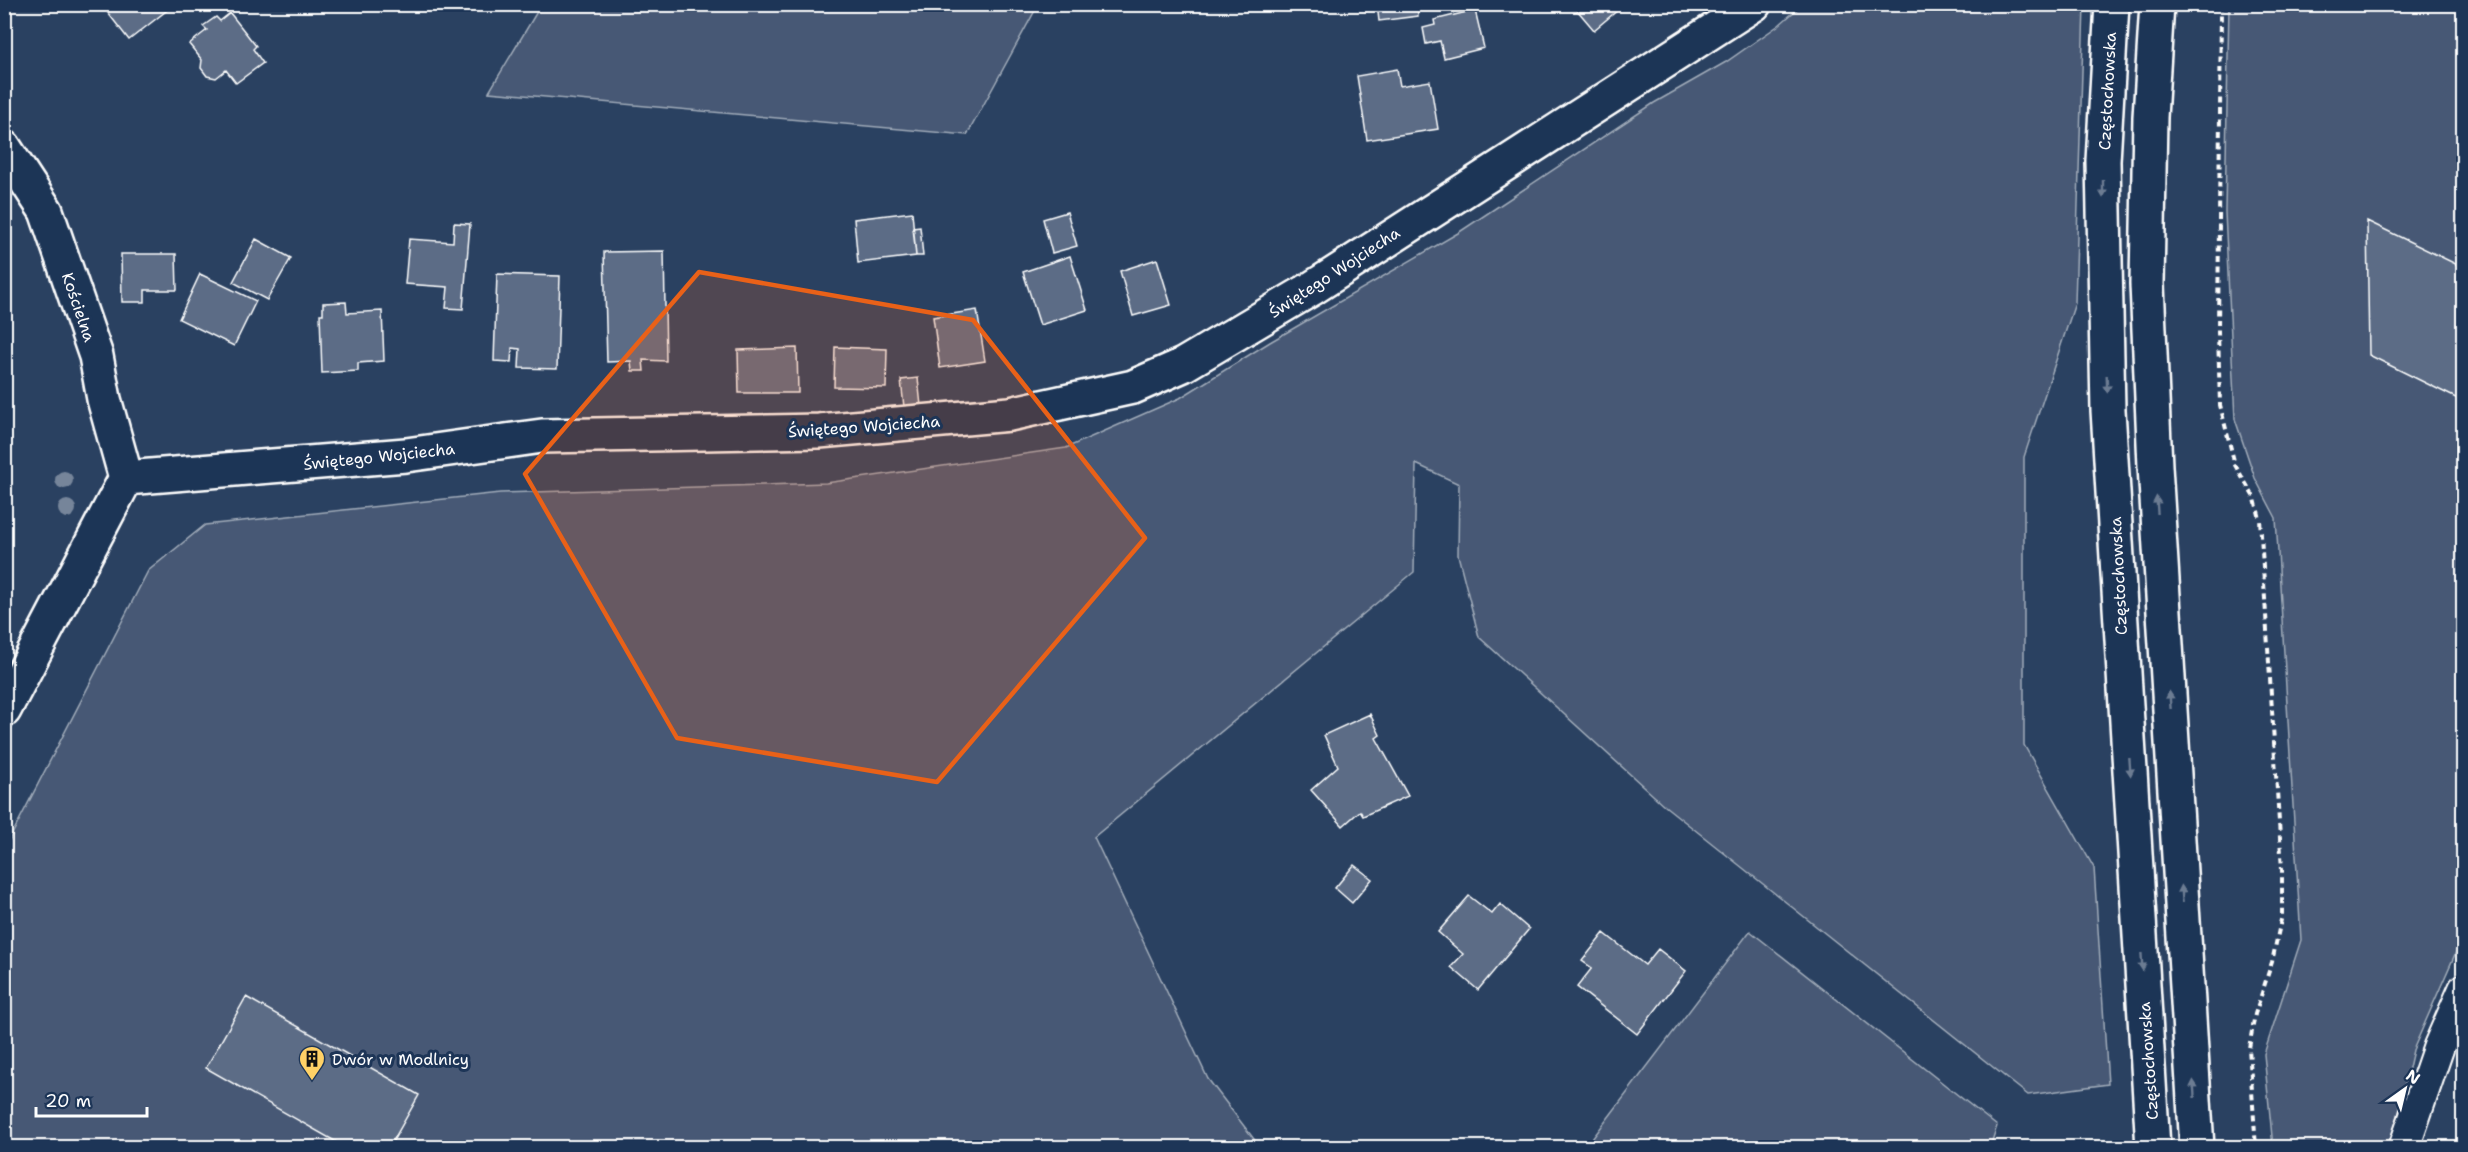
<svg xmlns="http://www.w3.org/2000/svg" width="2468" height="1152" font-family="'Shantell Sans',sans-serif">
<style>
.green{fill:#465975;stroke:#a2acba;stroke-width:1.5}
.building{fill:#5b6c86;stroke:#fff;stroke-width:1.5}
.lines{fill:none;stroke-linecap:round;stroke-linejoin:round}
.minor-casing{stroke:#fff;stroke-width:34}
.tertiary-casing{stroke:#fff;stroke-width:38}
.primary-casing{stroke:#fff;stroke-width:38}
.path{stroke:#fff;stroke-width:4;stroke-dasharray:6 4.5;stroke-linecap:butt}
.minor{stroke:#1d3557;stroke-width:30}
.tertiary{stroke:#1d3557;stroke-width:33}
.primary{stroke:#1d3557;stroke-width:33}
.tree{fill:#76859a}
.oneway{fill:#6c7c92}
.marked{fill:#e96118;fill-opacity:0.2;stroke:#e96118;stroke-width:4.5;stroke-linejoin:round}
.labels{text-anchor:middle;stroke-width:6;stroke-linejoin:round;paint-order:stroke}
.street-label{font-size:16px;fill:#fff;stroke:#1d3557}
.poi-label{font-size:16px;fill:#fff;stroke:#1d3557;text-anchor:start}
</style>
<rect width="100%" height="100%" fill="#2a4161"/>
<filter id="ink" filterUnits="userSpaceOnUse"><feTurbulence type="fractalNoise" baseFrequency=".0167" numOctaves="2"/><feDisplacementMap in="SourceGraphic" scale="12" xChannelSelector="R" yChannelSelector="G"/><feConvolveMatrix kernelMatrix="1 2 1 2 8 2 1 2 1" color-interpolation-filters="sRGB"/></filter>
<g filter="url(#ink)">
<path class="green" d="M541,5V4L1038,5L967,135L489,92Z
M1802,5H2084L2075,303L2024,457V745L2094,868L2108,1084L2028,1095L1665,806L1479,637L1458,555L1459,484L1416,464L1414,572L1094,837L1208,1079L1260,1147H5L4,932L9,923L10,901L5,895V848L148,571L205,525L500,493L826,483L1066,448L1180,398L1270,342L1458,233L1654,103L1726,62L1779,25Z
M2229,5H2463V936L2413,1050L2391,1147H2273L2264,1054L2301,940L2276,518L2255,478L2235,419L2225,212Z
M1750,931L1997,1126L1990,1147H1586Z"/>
<path class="building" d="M101,4H175L129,40Z
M1377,4H1417L1418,16L1379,21Z
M1572,4H1625L1594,30Z
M1475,10L1484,48L1444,58L1440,41L1426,44L1423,28L1435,25L1434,20Z
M230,13L256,46L253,49L263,63L236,83L226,70L216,78L207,76L201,68L202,60L189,44L207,30L203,26L216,17L220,21Z
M1397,69L1400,86L1430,81L1438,129L1367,140L1357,76Z
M912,212L916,256L858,263L854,219Z
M1067,212L1077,246L1052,253L1043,219Z
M2367,221L2464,268V402L2369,355Z
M454,223L470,224L463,309L446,308L448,287L405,284L409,239L453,242Z
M920,227L923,256H916L913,228Z
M256,239L291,258L267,300L233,282Z
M664,251L666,361L643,360L644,371H632L631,361L607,362L604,252Z
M121,254H176L177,290H145V302H122Z
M1070,256L1087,310L1040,325L1023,272Z
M1157,259L1171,305L1133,316L1120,271Z
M200,274L256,301L234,346L179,319Z
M497,274L560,276L557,369L519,368L520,349L512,348L511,362L494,361Z
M346,302L347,313L382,311L384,361L358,363V371L322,373L320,314H323V303Z
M977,310L985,361L940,368L933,317Z
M835,347L887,349L886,388L834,387Z
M797,348L798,393H739L738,350Z
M918,378L921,406L904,407L901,380Z
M1370,714L1380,735L1376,738L1408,796L1363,816L1360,811L1343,826L1311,790L1338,766L1324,735Z
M1354,865L1372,879L1352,903L1335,888Z
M1469,896L1492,914L1500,904L1529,929L1478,990L1451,967L1463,954L1438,932Z
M1604,933L1645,965L1658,949L1686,971L1637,1034L1577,987L1592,968L1582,961Z
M246,997L419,1095L389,1148H347L206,1068Z"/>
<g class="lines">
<defs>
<path id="minor" d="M2404,1148L2439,1046L2464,989"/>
<path id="tertiary" d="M4,147L46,211L96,356L104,399L126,478
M126,478L406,455L542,436L819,431L1010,414L1133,387L1183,365L1311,289L1754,4
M4,710L126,478"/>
<path id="primary" d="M2112,4L2103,161L2108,410L2153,1148
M2157,4L2150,117L2147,284L2155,466L2197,1148"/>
</defs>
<use href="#minor" class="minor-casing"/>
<use href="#tertiary" class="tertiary-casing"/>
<use href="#primary" class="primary-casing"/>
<path class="path" d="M2221,4L2218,331L2220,405L2235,465L2255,499L2260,519L2282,870V915L2272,962L2255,1014L2249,1048L2256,1148"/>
<use href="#minor" class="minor"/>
<use href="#tertiary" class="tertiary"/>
<use href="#primary" class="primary"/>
</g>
<g class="tree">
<circle cx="64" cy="480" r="9"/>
<circle cx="67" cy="509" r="9"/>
</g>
<defs><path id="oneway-solid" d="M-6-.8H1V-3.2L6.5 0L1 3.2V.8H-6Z" transform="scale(1.5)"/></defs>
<g class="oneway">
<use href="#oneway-solid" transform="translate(2103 189) rotate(90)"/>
<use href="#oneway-solid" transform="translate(2107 384) rotate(88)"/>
<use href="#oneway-solid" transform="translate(2157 505) rotate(-94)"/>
<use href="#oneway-solid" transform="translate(2170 700) rotate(-94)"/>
<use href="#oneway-solid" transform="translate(2130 767) rotate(86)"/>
<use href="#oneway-solid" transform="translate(2182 894) rotate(-94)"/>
<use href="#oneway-solid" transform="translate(2142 962) rotate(86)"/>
<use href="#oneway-solid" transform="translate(2194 1089) rotate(-94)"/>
</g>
</g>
<path class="marked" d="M699,272L973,320L1145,538L937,782L677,738L525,474Z"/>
<defs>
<symbol id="building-pin" viewBox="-11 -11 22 30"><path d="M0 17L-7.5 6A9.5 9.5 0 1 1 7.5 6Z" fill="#ffd166" stroke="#1d3557"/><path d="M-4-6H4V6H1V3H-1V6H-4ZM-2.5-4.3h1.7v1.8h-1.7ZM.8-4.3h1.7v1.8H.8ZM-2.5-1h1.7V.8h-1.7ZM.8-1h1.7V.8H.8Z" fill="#111"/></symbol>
</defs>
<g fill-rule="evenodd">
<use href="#building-pin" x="297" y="1044" width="30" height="40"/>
</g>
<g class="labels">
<g class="street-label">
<text transform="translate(2107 91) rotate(-87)" y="6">Częstochowska</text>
<text transform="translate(1334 272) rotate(-33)" y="6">Świętego Wojciecha</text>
<text transform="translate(79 307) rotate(71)" y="6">Kościelna</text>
<text transform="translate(864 426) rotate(-4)" y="6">Świętego Wojciecha</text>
<text transform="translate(379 456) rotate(-6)" y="6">Świętego Wojciecha</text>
<text transform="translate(2118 576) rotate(-93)" y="6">Częstochowska</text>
<text transform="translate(2148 1061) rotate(-94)" y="6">Częstochowska</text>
</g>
<g class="poi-label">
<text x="332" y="1065">Dwór w Modlnicy</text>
</g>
</g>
<rect width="2468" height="1152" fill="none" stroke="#1d3557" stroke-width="24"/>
<rect x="12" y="12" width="2444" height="1128" fill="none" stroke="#fff" stroke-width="2" filter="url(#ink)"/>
<g transform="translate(2405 1089) rotate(34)" stroke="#1d3557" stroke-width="4.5" paint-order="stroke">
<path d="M0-4.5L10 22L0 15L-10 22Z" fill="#ffffff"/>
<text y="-9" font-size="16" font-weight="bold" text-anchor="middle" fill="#ffffff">N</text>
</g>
<path d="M36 1107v9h111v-9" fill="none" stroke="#ffffff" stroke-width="3"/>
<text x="45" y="1107" font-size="18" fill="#ffffff" stroke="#1d3557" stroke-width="4.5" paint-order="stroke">20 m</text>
</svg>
